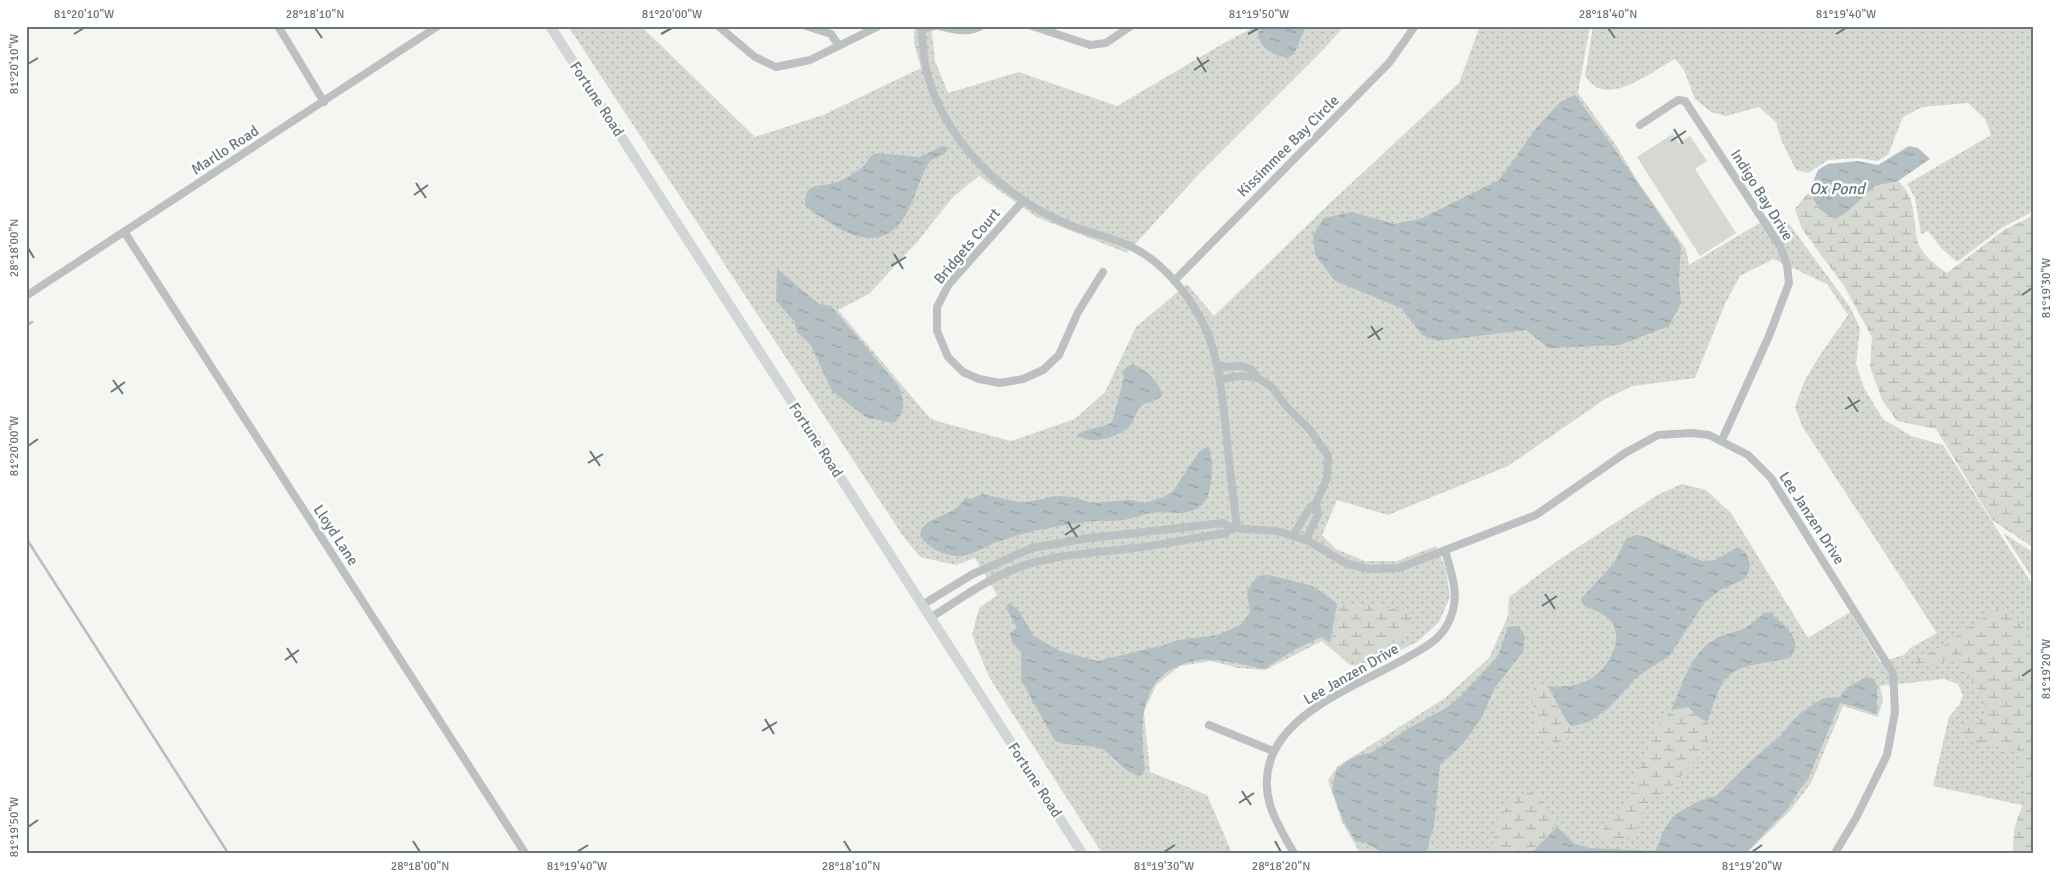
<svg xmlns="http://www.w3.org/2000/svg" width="2060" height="879" font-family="Signika,sans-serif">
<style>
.grass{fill:url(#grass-dots)}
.wetland{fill:url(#wetland-marsh)}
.pitch{fill:#d5d9d2}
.water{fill:url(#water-ripples)}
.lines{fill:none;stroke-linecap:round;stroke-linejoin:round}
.stream{stroke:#b3bfc2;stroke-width:2.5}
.street{stroke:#bcc0c3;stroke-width:8}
.secondary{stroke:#d2d6d9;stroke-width:10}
.ticks{fill:none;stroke:#68777f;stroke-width:2}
.labels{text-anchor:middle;stroke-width:5;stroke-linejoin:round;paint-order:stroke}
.street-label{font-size:15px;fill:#68777f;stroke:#fff}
.water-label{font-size:16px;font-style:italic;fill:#63777c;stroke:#fff}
.neatline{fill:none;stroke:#68777f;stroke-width:2}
.ticks-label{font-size:12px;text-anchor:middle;fill:#68777f}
</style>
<defs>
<pattern id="grass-dots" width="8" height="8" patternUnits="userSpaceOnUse" patternTransform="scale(1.25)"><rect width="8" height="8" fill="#d5d9d2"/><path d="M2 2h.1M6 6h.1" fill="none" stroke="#b1b5b0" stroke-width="1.8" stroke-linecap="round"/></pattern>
<pattern id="wetland-marsh" width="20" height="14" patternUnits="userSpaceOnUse" patternTransform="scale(1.25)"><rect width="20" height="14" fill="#d5d9d2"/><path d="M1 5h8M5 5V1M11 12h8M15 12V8" fill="none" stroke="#b1b5b0"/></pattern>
<pattern id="water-ripples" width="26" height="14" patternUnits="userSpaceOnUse" patternTransform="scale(1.25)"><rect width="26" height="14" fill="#b3bfc2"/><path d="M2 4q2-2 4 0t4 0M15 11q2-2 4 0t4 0" fill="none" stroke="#95a0a3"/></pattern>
</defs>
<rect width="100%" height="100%" fill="#f5f5f2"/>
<path class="grass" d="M568,26H641L755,137L823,115L921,68L914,43V26H931L935,61L948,93L1019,72L1117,106L1224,43L1256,26H1344L1324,49L1199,174L1127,253L1036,217L979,176L953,197L917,242L869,294L838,310L930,418L940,422L1011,441L1075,419L1105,392L1136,327L1187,284L1214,316L1328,205L1459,83L1480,26H1590L1578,93L1616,145L1638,182L1686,249L1689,265L1773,215L1787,221L1850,307L1860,328L1856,364L1864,388L1883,419L1911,436L1943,445L2034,587V810L2021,805L1933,786L1949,717L1959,705L1963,695L1958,684L1944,679L1880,686L1883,699L1878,717L1843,706L1811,783L1789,812L1747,853H1360L1342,822L1328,780L1338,766L1445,698L1489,658L1508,616L1509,597L1557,561L1659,494L1682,484L1706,490L1731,513L1808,638L1850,612L1880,662L1904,655L1910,648L1937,633L1802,426L1795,407L1804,382L1818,358L1848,315L1827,284L1773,259L1740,276L1725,304L1695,378L1633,386L1605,399L1508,466L1388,515L1337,500L1322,535L1336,549L1365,561H1397L1436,546L1446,569L1450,597L1439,622L1417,642L1366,667L1350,665L1322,641L1265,670L1238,668L1211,661L1180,666L1156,685L1144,712L1150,772L1207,795L1232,853H1102L989,677L972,635L979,608L997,595L975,558L956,565L920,557L903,536Z
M1593,26H2034V211L2003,227L1957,262L1941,248L1928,231L1921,234L1915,198L1907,184L1991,135L1985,119L1968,103L1922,107L1903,117L1888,155L1877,161L1858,158L1828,160L1808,173L1796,170L1782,142L1776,122L1759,107L1726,116L1711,112L1695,99L1684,70L1675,59C1656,69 1618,99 1596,87C1592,84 1588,80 1585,76Z
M2003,533L2034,553V580Z"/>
<path class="wetland" d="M1898,181C1916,196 1913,218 1917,239C1920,253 1936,266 1947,273L2004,230L2034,215V548L1992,520L1936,429L1897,421L1882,400L1870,367L1872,337L1844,286L1802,229L1795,209L1809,192L1819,209L1847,212L1875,186Z
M1338,604C1357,607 1400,603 1414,618C1411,635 1370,662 1354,663L1331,644Z
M2002,606C2016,610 2028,636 2034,649V853H2013L2014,829L2026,795L2018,758V750L1974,743L1962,733L1968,724L1982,718C1983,715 1985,710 1985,707C1984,695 1961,661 1948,661C1935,661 1926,667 1914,665L1918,659L1949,643L1960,633Z
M1538,684L1547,686C1552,698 1562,724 1576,727C1566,737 1565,746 1550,749C1534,738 1535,711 1531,692Z
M1688,707L1701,718L1708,721L1710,736L1707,747L1671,787L1649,801L1639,820L1634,834L1619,842L1601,839L1600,833L1632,793L1635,776L1646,758L1649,743L1656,728L1670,712Z
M1528,792C1545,798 1549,812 1557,826L1529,853H1489C1500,825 1498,805 1528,792Z"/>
<path class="pitch" d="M1673,134L1679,143L1690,136L1707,161L1695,169L1736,233L1700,256L1637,157Z"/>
<path class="water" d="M1266,26H1306L1294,54L1287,58C1273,54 1259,49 1258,32Z
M1575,95L1614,148L1681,246L1679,280L1681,303L1669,326L1620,345L1548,348L1526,330L1437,341L1422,335L1401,308L1335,281L1315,255L1313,235L1324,218L1352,212L1394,224L1420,219L1499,180L1534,131L1560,102Z
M943,146L947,147V151C942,157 932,157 928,164C919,179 915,200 905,216C884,250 853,239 826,220C818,215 811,212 805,205C805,198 805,192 811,188C817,184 829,186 838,182C845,178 855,174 861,168C869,162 868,156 877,153L919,157Z
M1909,146L1918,148L1930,159L1898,181L1875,186L1847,212L1835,219L1819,209L1809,192L1818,170L1828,164L1858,161L1878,165Z
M777,269L819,304L831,306L898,385C904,399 907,412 894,423L867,418L832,391L810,344L797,332L794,321L776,301Z
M1133,364C1144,368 1162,384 1162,396C1154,403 1147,401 1141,406C1135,412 1135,421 1129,427C1118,437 1090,446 1077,435C1087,427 1102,429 1112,422L1123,382L1124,369Z
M1205,448H1209C1214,461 1213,497 1201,506C1184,518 1168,510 1150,513C1143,514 1136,518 1128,519C1115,522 1100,520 1087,522C1056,526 1023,532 994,543C982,548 973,555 959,556C944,556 928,548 920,536L922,528L927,523L957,508L965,498L971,499L982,494L1018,502H1028L1055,496L1074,497L1092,503L1130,500L1144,503L1164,497L1173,491L1199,452Z
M1635,535L1643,536L1702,561L1715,560L1738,547L1746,553L1750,564L1749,571L1744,579L1720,590L1705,602L1670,655L1637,677L1610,707L1589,722L1572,726L1566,720L1548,686C1558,687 1572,687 1582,683C1603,676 1624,646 1613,624C1607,614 1594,610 1584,606L1581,599L1614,563L1626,539Z
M1269,575L1313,586L1337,603L1330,643L1321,637L1296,649L1264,669C1247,666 1229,660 1211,660C1199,659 1189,662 1178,666C1136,684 1141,733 1145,770L1140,776C1124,773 1116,757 1102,749C1092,744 1069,747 1055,741L1021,680V652L1012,643L1010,633L1017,628L1006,608L1007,605L1010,603L1019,611L1034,636L1060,651L1097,661L1164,645L1178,640L1218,635L1242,624L1250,612L1247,591L1258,576Z
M1767,612L1771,613C1784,626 1804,638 1791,657C1780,661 1768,662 1757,664C1721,669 1718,691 1708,721L1701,719L1688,707L1671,710C1682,687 1689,656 1712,641C1722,634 1734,633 1745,628C1753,624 1758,616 1767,612Z
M1519,626L1525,637L1523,652L1494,689L1481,719L1460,747L1440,765L1434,826L1426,853H1383L1364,842H1356L1343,820L1332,790L1336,771L1347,761L1359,755L1371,753L1411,727L1446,708L1461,696L1498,656L1508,627Z
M1866,677L1874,679L1877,686V714L1842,703H1840L1808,779L1800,789L1787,810L1746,853H1532L1557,827L1575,844L1590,848L1655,851L1665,828L1674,815L1699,801L1716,796L1752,760L1780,736L1798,715L1815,703L1824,698L1840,697L1848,687Z"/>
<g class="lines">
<path class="stream" d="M26,326L32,322
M26,538L228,853"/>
<path class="street" d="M278,26L324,102
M718,26L755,57L776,67L810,60L879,26
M806,26L831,34L839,46
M921,26C923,39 923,52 925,64C941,140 1005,200 1075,227C1094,234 1114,238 1132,247C1157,259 1179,283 1194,307C1218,343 1221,387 1226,430C1229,462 1233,495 1237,527
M939,26C953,29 967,34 981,26
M1032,26L1090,45L1106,43L1131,26
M921,29L934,26
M1640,125L1678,100L1685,101L1780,246L1787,265L1789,283L1769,336L1722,440
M1023,201L949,284L937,307V331L948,357L963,372L979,379L1000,383L1023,379L1043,370L1059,355L1078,312L1103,272
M125,233L525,853
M1174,281L1389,63L1415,26
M26,296L438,26
M1218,367L1241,366L1251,369L1258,378L1272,387L1286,406L1311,431L1328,456L1327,478L1316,503L1310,507L1293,536
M1220,380C1234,376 1244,375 1258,378
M1306,540L1318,514L1316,503
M922,605L973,574L1032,548L1082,539L1223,523L1231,528L1277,531L1309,541L1345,563L1369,569L1399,568L1536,515L1625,453L1658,435L1691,433L1709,435L1748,455L1771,478L1893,673L1895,712L1887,755L1856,818L1835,853
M930,618C957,601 983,582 1012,570C1050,554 1095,553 1135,548C1166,544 1196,538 1226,533L1231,528
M1209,725L1273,751
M1294,853C1285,838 1275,821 1270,805C1248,726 1342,693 1397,663C1413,654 1436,644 1446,627C1462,600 1453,578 1445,551"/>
<path class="secondary" d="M550,26L1082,853"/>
</g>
<path class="ticks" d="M315,28L322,38M1608,28L1615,38M74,34L84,28M661,34L672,28M1248,34L1259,28M1836,34L1846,28M1197,57L1206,72M28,64L38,58M1194,70L1209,60M1674,129L1683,144M1671,141L1686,131M416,183L426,198M414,195L428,185M28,248L34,258M894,254L903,269M891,266L906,257M2022,295L2032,288M1371,326L1380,340M1368,338L1383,328M113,380L123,394M111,392L125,382M1848,397L1858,412M1845,409L1860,400M28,446L38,439M590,451L600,466M588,463L603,454M1068,522L1077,537M1065,535L1080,525M1545,594L1555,609M1542,606L1557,596M287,648L297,663M285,660L299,650M2022,676L2032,669M765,719L774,734M762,731L777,722M1242,791L1251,805M1239,803L1254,793M28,827L38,820M413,841L420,852M844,841L851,852M1275,841L1281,852M577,852L588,845M1164,852L1175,845M1752,852L1762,845"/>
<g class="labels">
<g class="street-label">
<text transform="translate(597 99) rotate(57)" y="5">Fortune Road</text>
<text transform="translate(1288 146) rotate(-45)" y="5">Kissimmee Bay Circle</text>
<text transform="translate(225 150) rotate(-33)" y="5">Marllo Road</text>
<text transform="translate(1762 195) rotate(58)" y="5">Indigo Bay Drive</text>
<text transform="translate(967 246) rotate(-50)" y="5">Bridgets Court</text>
<text transform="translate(816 440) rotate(57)" y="5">Fortune Road</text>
<text transform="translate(1812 518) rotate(57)" y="5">Lee Janzen Drive</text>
<text transform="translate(336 535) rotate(57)" y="5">Lloyd Lane</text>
<text transform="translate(1351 674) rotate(-30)" y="5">Lee Janzen Drive</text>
<text transform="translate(1035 780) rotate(57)" y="5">Fortune Road</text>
</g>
<g class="water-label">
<text x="1837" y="194">Ox Pond</text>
</g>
</g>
<rect width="2060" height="879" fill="none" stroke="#ffffff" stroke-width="55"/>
<rect x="28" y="28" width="2004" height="824" class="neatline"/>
<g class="ticks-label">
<text x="84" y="18">81°20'10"W</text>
<text x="315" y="18">28°18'10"N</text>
<text x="672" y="18">81°20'00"W</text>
<text x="1259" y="18">81°19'50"W</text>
<text x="1608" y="18">28°18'40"N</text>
<text x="1846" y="18">81°19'40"W</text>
<text transform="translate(14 64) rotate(-90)" y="4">81°20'10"W</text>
<text transform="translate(14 248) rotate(-90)" y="4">28°18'00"N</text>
<text transform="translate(2046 288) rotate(-90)" y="4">81°19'30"W</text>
<text transform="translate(14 446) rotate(-90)" y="4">81°20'00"W</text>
<text transform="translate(2046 669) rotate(-90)" y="4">81°19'20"W</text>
<text transform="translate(14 827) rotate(-90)" y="4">81°19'50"W</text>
<text x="420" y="870">28°18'00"N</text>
<text x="577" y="870">81°19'40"W</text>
<text x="851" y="870">28°18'10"N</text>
<text x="1164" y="870">81°19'30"W</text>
<text x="1281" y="870">28°18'20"N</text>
<text x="1752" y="870">81°19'20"W</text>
</g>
</svg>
